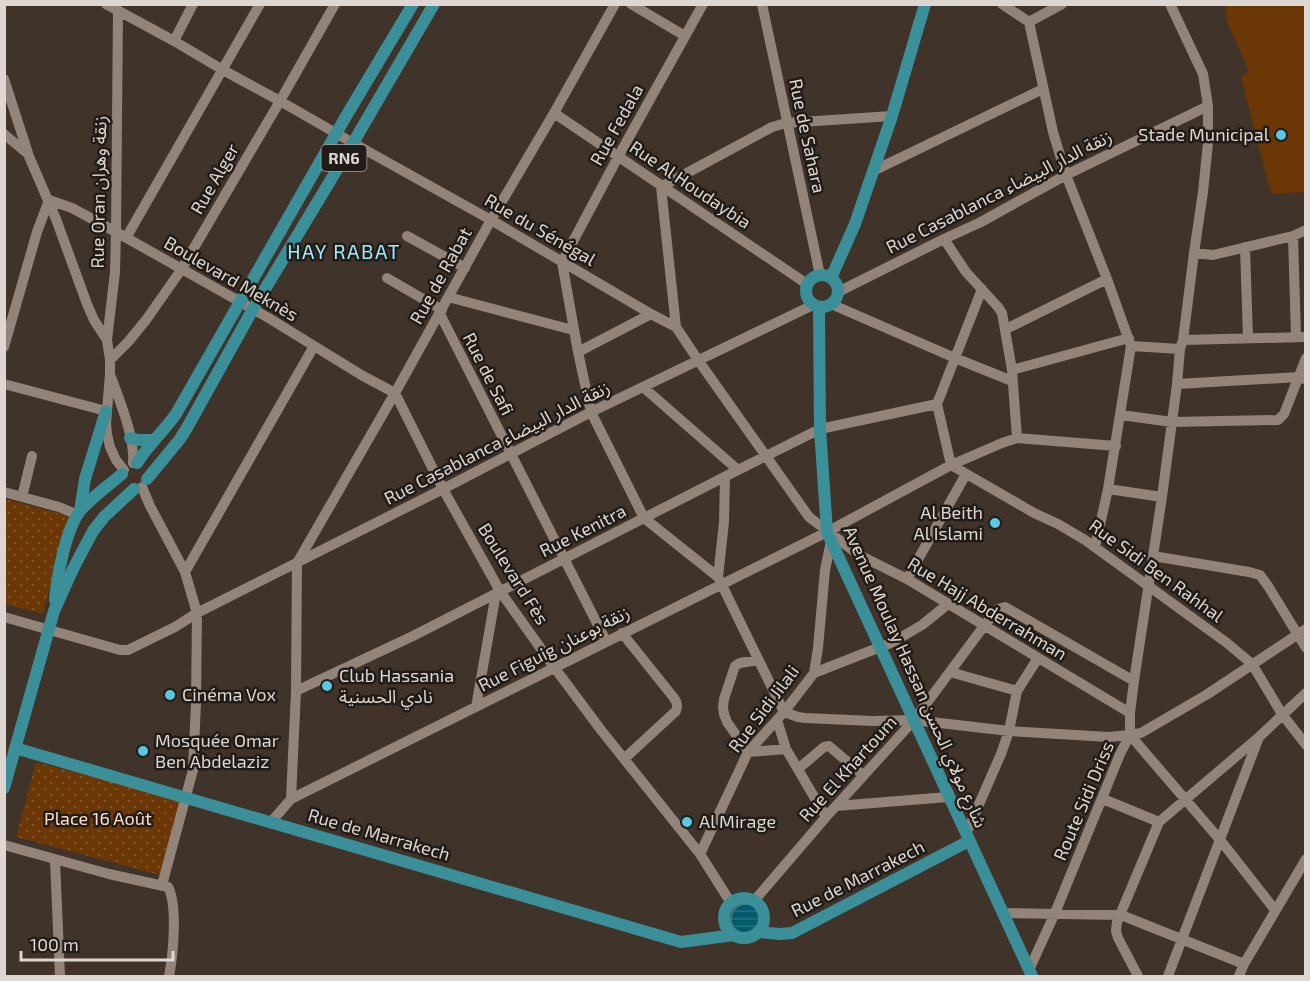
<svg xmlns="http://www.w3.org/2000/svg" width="1310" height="981" font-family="'Exo 2','Noto Sans Arabic',sans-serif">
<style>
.park{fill:url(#park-dots)}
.pitch{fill:#6a3705}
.water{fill:url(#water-rules);stroke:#438089;stroke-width:1.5}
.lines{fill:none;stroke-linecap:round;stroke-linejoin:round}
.minor{stroke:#938479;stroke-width:10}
.major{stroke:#3b8f99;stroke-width:12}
.poi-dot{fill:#57c9e2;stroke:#221c18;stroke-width:2}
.labels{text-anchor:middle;stroke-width:5;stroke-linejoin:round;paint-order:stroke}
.shield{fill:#221c18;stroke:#a69e99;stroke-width:1.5}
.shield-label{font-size:16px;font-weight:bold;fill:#ded6d0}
.street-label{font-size:18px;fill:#ded6d0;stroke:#221c18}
.poi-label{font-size:18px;fill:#ded6d0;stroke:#221c18;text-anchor:start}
.park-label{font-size:18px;fill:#fddac2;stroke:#221c18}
.neighbourhood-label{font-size:20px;letter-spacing:1.5px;fill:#9debfd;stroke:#221c18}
</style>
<defs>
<pattern id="park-dots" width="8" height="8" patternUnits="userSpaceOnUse" patternTransform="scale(1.5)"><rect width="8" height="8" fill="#6a3705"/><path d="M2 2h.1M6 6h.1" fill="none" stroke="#7f5328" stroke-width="1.8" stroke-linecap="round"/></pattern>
<pattern id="water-rules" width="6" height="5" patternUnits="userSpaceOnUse" patternTransform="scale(1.5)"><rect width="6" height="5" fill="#005b6b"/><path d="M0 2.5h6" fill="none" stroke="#25727f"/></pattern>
</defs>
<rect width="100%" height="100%" fill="#403329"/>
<path class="park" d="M4,499L69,516L43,614L5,604Z
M36,762L181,800L160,875L16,837Z"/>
<path class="pitch" d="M1225,5H1305V192L1271,194L1241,77L1249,71L1227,22Z"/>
<path class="water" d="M731 919a15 15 0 1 1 30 0a15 15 0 1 1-30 0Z"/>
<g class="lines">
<path class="minor" d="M106,4L174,41L223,70L280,101L353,143L491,220L651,314L676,327L698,360L809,517L859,555L907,579L1130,713
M631,4L685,36
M703,4L618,157L562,262L578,352L591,412L644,518L718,577L784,712
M762,4L820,275
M1002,4L1029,22
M118,10L116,232L115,272L107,340L110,360V374L106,423L107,434L110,447L116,460L124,470
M1029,22L1053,132L1066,175L1107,279L1131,346L1108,489L1095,547
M1029,22L1062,4
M174,41L193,4
M4,79L28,153
M554,113L807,284
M4,134L28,154L56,219L87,304L94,320L107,340
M873,171L1043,89
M49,200L72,208L116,232L267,317L363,376L395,393L443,489L500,591L554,667L601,730L700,854L731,903
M407,236L465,268
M1293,236L1296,337
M126,238L260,4
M944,239L966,272L998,307L1002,313L1012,370L1017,438
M1245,247L1248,338
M1194,253L1213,255L1293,236L1306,230
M387,278L442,310
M982,289L937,404L951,465L1034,513L1058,524L1085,540L1227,643L1252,664L1282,714L1306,745
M838,292L944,239L981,222L1066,175L1208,106
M448,297L573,330
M831,304L955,358L1012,381
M440,314L606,641
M676,327L661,187L772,127L786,123L892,116
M1006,329L1107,279
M1183,340L1306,337
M1131,346L1180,349
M4,347L37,232L49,200
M578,352L651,314
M110,360L128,342L146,320L181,270L280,101L335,4
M1012,370L1129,338
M111,377C120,402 135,437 133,463
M4,384L106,411
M1177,384L1299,377L1305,379
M643,387L738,470
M1121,415L1172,422L1278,420L1284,414L1306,358
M142,487L150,506L185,572L197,613L196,703L193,770L162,885
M1108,489L1162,497
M4,492L59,507L78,515
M22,497L32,456
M1153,556L1249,572L1260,575L1268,586L1306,648
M185,572L314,346
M718,577L724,522L725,477
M907,579L966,474
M4,617L120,650H128L175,627L197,613L443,489L591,412L813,305
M622,633L674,698C677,702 678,706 676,711L624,759
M758,660L740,663L735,666L724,699L723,707L724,714L727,722L748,752L786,749
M950,672L1017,691
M814,673L893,642L922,625L948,604
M296,691L413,636L738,470L820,429L937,404
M476,707L496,593
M784,712L798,717L805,718L873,721L914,720L1009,731L1109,737L1130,735L1141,733L1206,695L1306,629
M777,720L786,749L826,817
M1130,735L1221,841L1275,910
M798,769L824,747L829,746L863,775
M291,799L296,691L297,563L395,393L491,220L554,113L615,4
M1103,799L1159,822
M836,806L948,797
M271,822L291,799L827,532L951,465L1002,443L1017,438L1116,446
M966,834L1001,754L1009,731L1017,691L1038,658
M4,845L109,874L168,887C178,905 173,956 169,976
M700,854L748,752L784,712L814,673L818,648L825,570L831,541
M55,860L60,976
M754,901L826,817L914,720L984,626L998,609L1005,607L1134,681
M1002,913L1121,915L1244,964
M1029,970L1055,913L1120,754L1130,735V713L1134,681L1162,497L1177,384L1180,349L1183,340L1194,253L1203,192L1208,143V106L1203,74L1170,4
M1138,976L1118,938L1116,931L1117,922L1159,822L1259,737L1306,693
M1168,976L1259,737
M1239,976L1244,964L1306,859"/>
<path class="major" d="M806 291a16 16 0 1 1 32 0a16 16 0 1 1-32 0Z
M831,278L855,224L892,116L925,4
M819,307L820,429L827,532L1032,976
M130,438L139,440H155
M137,463C148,445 164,431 176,414L345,118L413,4
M147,479L180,439L188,426L253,309L353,143L434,4
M80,511L85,479L106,411
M55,600C57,576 66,529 80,511C92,497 108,486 122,474
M15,748L681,942L734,935
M4,788L54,611L73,569L93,531L104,517L134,489
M724 918a20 20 0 1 1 40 0a20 20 0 1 1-40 0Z
M759,932L779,934L792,933L969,841"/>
</g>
<g class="poi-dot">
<circle cx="1281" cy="135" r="6"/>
<circle cx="995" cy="523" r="6"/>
<circle cx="327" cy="686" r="6"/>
<circle cx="170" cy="695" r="6"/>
<circle cx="143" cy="751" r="6"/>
<circle cx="687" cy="822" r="6"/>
</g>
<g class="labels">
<rect class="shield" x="321.5" y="145" width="45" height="26" rx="4.5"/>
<g class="shield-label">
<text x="344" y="164">RN6</text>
</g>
<g class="street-label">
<text transform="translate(617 125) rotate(-61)" y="6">Rue Fedala</text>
<text transform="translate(807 136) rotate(78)" y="6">Rue de Sahara</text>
<text transform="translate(215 179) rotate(-60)" y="6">Rue Alger</text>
<text transform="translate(690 185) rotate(34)" y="6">Rue Al Houdaybia</text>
<text transform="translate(99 192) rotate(-89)" y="6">Rue Oran زنقة وهران</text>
<text transform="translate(999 192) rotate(-27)" y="6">Rue Casablanca زنقة الدار البيضاء</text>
<text transform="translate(540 230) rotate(30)" y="6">Rue du Sénégal</text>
<text transform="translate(441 276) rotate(-61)" y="6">Rue de Rabat</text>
<text transform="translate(231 279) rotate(30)" y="6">Boulevard Meknès</text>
<text transform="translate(488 374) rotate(63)" y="6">Rue de Safi</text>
<text transform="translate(497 443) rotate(-27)" y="6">Rue Casablanca زنقة الدار البيضاء</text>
<text transform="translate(583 531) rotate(-27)" y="6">Rue Kenitra</text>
<text transform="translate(1156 571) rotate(36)" y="6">Rue Sidi Ben Rahhal</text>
<text transform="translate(513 574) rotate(58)" y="6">Boulevard Fès</text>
<text transform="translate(987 609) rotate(31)" y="6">Rue Hajj Abderrahman</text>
<text transform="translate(554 649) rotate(-27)" y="6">Rue Figuig زنقة بوعنان</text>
<text transform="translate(915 677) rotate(66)" y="6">Avenue Moulay Hassan شارع مولاي الحسن</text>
<text transform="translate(764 709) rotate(-53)" y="6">Rue Sidi Jilali</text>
<text transform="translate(848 769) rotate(-48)" y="6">Rue El Khartoum</text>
<text transform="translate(1084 801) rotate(-67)" y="6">Route Sidi Driss</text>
<text transform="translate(379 835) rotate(16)" y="6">Rue de Marrakech</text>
<text transform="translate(858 879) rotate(-27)" y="6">Rue de Marrakech</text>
</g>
<g class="poi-label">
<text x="1269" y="141" text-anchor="end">Stade Municipal</text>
<text x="983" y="519" text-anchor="end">Al Beith<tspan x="983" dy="21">Al Islami</tspan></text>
<text x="339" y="682">Club Hassania<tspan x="339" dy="21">نادي الحسنية</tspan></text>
<text x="182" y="701">Cinéma Vox</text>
<text x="155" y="747">Mosquée Omar<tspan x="155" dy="21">Ben Abdelaziz</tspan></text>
<text x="699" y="828">Al Mirage</text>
</g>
<g class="park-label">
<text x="98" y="825">Place 16 Août</text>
</g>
<g class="neighbourhood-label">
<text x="344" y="259">HAY RABAT</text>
</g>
</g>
<rect width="1310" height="981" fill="none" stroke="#ded6d0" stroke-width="12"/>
<path d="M21 951v9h152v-9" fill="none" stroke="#ded6d0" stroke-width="3"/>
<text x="30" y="951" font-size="18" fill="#ded6d0" stroke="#221c18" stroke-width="4.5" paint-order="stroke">100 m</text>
</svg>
